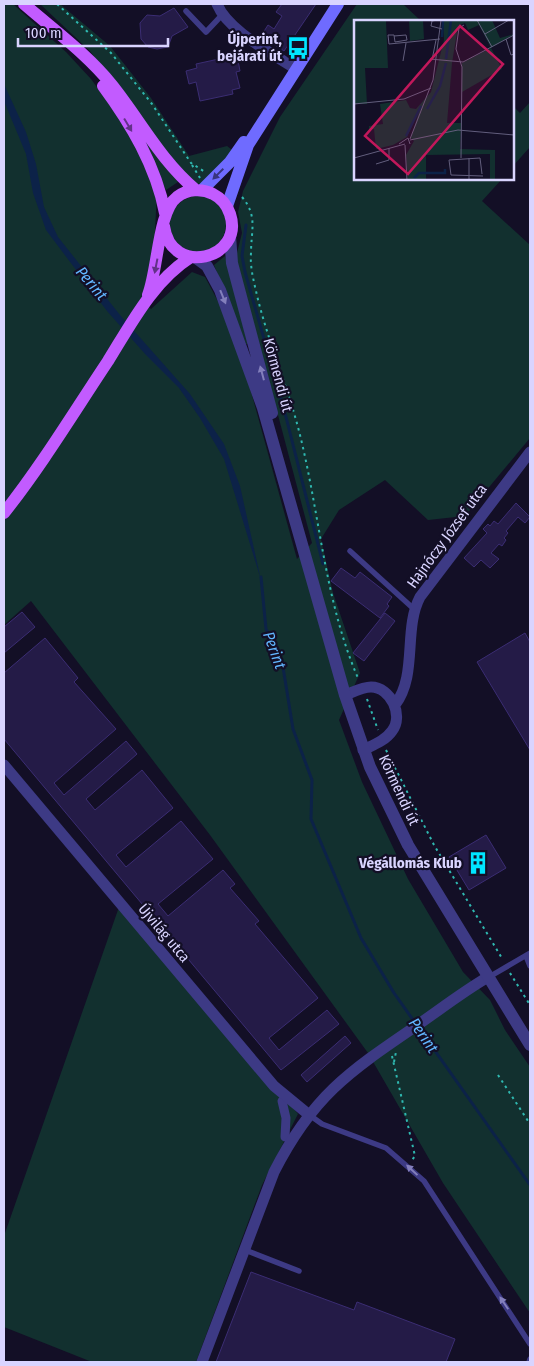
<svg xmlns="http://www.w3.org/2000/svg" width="534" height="1366" font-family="'Fira Sans Condensed',sans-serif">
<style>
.green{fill:#12302f}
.water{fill:#0c2248}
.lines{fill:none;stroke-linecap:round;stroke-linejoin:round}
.stream{stroke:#0c2248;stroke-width:3}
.building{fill:#241b47;stroke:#3b2d73}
.path{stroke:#2fb8b0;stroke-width:2;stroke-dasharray:2.5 4;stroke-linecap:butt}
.service{stroke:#3d3a85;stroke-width:5.5}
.pedestrian{stroke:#3d3a85;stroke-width:9}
.minor{stroke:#3d3a85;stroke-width:11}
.tertiary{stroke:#3d3a85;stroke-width:12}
.secondary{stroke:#6f6bff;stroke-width:12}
.primary{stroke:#c25bff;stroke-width:12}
.oneway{fill:#623188}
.oneway2{fill:#38347d}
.oneway3{fill:#837fbc}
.labels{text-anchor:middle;stroke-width:4.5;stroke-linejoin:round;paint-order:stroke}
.poi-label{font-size:15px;font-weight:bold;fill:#d9d4ff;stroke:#130f26;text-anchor:end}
.street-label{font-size:15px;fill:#d9d4ff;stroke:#130f26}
.water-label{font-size:16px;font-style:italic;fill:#62b6ff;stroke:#130f26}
.inset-river{fill:none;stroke:#0c2248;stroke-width:2.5}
.inset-road{fill:none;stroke:#625e7d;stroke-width:1}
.view{fill:#c2185b;fill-opacity:0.15;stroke:#c2185b;stroke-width:2.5}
.inset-edge{fill:none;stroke:#d9d4ff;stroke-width:2.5}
</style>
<rect width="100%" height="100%" fill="#130f26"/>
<path class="green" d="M4,4H13L66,52L91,79L127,129L157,191L153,270L142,300L151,309L192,272L205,277L221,307L247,377L297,559L312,543L236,257L242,233L238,212L243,191L280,117L357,4H403L421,21H355V179H502L482,201L530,245V438L465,516L428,520L385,480L339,510L321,539L333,593L360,673L339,720L362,782L408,879L463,972L490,1000L505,1030L530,1067V1313L443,1183L368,1053L210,835L31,601L4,625Z
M40,4H60L110,46L151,98L189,156L227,146L236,153L202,184L192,183L186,178L90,51Z
M530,102V147L513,166V106L520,113Z
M147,141L178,182L166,190L144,144Z
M170 224a28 28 0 1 1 56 0a28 28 0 1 1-56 0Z
M225,256L248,344H246L214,265Z
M119,907L177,971L298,1114L262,1185L196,1362H92L4,1327V1236Z"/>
<path class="water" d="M4,84L26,132L36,164L44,207L58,237L120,315L190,394L224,444L240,486L261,580L224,459L200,418L179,388L146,355L107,311L46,230L33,193L26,154L4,101Z"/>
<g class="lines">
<path class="stream" d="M246,225L242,256L245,272L284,409L323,564
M261,577L266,629L282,661L293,729L312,780L311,819L361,938L394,993L530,1185"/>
</g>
<path class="building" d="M282,4H316L284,51L261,36L268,25L274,29L282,16L276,12Z
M174,8L188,27L172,36L168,47L157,49L148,47L141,39L140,23L147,15L160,16Z
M237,55L240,71L236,72L240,88L232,90L233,94L200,101L196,82L189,84L186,71L197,68L196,64Z
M516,503L530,517L525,523L518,517L506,531L508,533L504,538L506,540L502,546L499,544L491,553L499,559L490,568L481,560L474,567L464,558L487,533L483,529L488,524L490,526L494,521L498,524Z
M341,568L355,578L360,572L392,597L387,604L389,606L380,618L331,581Z
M22,612L35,627L4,653V627Z
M385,613L395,621L364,661L353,653Z
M525,633L530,642V750L477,662Z
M45,638L78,678L74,682L116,729L54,783L64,795L126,741L137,754L86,799L95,810L142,770L173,808L116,855L126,867L181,821L213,859L158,904L168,916L223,870L235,884L230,888L259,921L255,924L318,998L269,1038L279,1050L327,1010L339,1024L281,1070L4,739V673Z
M486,835L506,868L469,890L449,857Z
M345,1036L351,1043L307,1082L301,1075Z
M251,1272L354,1310L357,1302L455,1339L446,1362H216Z"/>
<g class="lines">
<path class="path" d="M57,4L111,53L152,104L191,163L205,172
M192,165L200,178
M242,197C258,216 251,230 251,253C250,266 253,278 256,291C267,340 288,386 300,435C320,516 325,602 358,678
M367,699L378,730
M386,750L434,845L503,960
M510,973L530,1005
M392,1056L415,1156L412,1160
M394,1062L396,1052
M498,1075L530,1124"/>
<path class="service" d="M186,11L206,32L222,15
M350,551L415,610
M526,956L530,966
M489,977L530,953
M308,1114L322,1124L386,1148L424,1181L530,1344
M245,1250L299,1271
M529,1362L530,1359"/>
<path class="pedestrian" d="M282,1101L286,1118L285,1137"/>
<path class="minor" d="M217,4C228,31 272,53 296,69
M345,695C353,692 363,687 371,687C391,687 404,716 392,731C385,741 373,745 363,750
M395,705C418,675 403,629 420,597L530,452
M4,765L274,1086L308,1114
M202,1362L274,1172C313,1095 350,1071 419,1024C442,1008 464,991 488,977"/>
<path class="tertiary" d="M230,236L232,263L272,413
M196,258L207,266L220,290L263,408L345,695L370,767L408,845L530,1045"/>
<path class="secondary" d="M202,190L230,162L244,142
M227,206L248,145L338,4"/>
<path class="primary" d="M24,4C54,30 87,54 112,85C140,120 161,161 196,190
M103,86C131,124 156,166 165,213
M148,295C158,270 158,211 177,197C187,189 202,188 213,194C221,198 227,205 230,214C245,259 171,278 164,226
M4,513C42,465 74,412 108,361C131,324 153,281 191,257"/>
</g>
<defs><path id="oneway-solid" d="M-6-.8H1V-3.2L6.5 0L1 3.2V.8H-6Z" transform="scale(1.25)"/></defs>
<g class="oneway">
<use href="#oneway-solid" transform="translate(128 125) rotate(59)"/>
<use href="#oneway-solid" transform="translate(156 266) rotate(101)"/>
</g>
<use class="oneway2" href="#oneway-solid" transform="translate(218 174) rotate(135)"/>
<g class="oneway3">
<use href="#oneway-solid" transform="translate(223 297) rotate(68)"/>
<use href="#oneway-solid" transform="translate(262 373) rotate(-105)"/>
<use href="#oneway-solid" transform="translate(412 1170) rotate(-137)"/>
<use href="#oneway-solid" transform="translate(504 1303) rotate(-124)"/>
</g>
<defs>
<symbol id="bus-bare" viewBox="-9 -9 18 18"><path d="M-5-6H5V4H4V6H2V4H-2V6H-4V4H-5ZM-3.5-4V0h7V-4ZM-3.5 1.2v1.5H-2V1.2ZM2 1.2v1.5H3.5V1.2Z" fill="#00e5ff" stroke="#130f26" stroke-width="2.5" paint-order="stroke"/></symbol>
<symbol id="building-bare" viewBox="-9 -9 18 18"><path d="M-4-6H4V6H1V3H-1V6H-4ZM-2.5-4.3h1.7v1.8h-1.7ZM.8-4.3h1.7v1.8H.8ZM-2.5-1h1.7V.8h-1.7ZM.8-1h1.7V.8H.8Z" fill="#00e5ff" stroke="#130f26" stroke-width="2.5" paint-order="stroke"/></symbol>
</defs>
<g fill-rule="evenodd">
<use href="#bus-bare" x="282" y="32" width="32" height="32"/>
<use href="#building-bare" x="462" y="847" width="32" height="32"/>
</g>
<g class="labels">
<g class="poi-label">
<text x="282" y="44">Újperint,<tspan x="282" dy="17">bejárati út</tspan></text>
<text x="462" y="868">Végállomás Klub</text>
</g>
<g class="street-label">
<text transform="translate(278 375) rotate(75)" y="5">Körmendi út</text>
<text transform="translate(447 536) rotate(-54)" y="5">Hajnóczy József utca</text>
<text transform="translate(399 790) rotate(65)" y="5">Körmendi út</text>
<text transform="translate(164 933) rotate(50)" y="5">Újvilág utca</text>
</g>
<g class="water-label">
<text transform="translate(92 283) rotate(50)" y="6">Perint</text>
<text transform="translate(275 650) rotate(70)" y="6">Perint</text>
<text transform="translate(424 1035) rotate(55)" y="6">Perint</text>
</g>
</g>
<g transform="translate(354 20)">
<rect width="160" height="160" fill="#130f26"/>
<path d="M0,0H39L32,1L34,48H11L13,84H0ZM55,0H69L70,19L56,21ZM89,0H138L146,18L160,14L137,28L148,49L108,72V43L137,28L125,5L114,10L111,3L104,6L98,43L93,103H107L106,129L141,130V160H136V134L72,135V160H54L52,135L60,121L57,118L66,88L53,117L39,125L22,129L20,109H15V106L29,104L26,84L52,80L56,88L62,89L77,72L90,20Z" fill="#12302f"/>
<path class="inset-river" d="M88,17L89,0M92,39L97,0M73,89L86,66L92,43M52,116L67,86M60,158L65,153H91V149"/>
<path class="inset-road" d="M84,0L78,1L77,6L88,9M123,0L138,27M131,14L155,0M40,16L52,15L53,20L41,22L40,15H34L35,24L86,19M152,19L157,35L160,34M76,39L109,42L160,15M78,40L82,20M49,41L52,23M0,84L50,79L77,68M56,119L79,60L87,0M56,120L104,110L160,115M45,124L54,118L56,124M51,125L53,160M0,138L51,124M107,138L108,47L102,29L105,8L110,5M22,144L35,140V128M128,154L126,138L95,140L97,155L129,156M109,160H115V138"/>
<path class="view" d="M106,6L149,44L54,154L11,116Z"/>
<rect width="160" height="160" class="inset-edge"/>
</g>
<rect width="534" height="1366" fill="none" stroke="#d9d4ff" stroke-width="10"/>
<path d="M18 38v8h150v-8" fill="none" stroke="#d9d4ff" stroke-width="2.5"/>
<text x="25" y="38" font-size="15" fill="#d9d4ff" stroke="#130f26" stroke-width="4" paint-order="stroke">100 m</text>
</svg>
